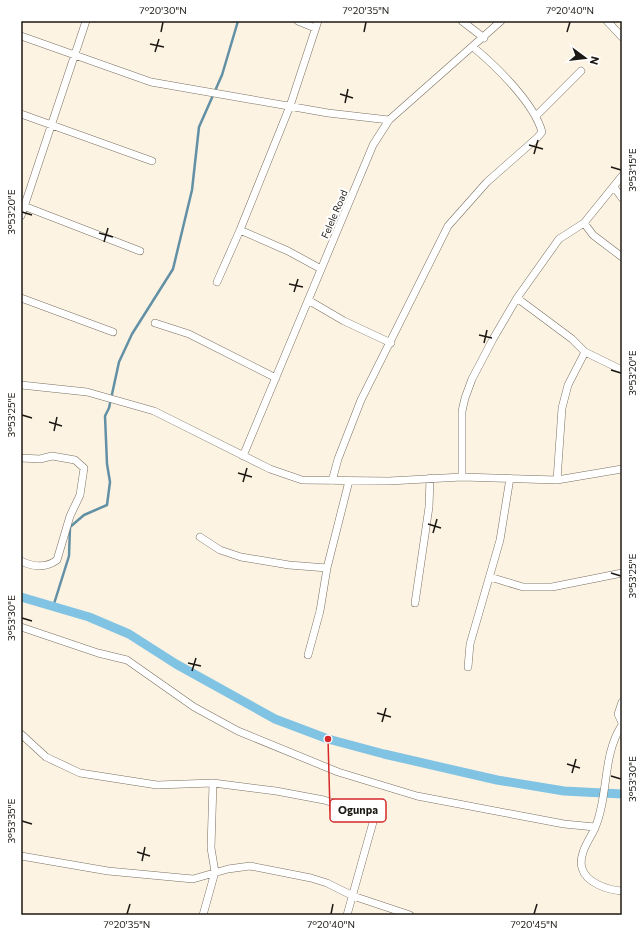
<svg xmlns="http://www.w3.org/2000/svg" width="643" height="936" font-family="Commissioner,sans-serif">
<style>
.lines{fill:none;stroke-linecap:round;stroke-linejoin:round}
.stream{stroke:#6290a5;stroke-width:2.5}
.canal{stroke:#80c3e3;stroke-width:9}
.minor-casing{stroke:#797062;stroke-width:8}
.minor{stroke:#fff;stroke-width:7}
.ticks{fill:none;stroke:#1c1813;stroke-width:1.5}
.labels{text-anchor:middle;stroke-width:4;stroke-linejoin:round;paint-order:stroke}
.street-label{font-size:10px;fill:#1c1813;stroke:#fff}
.leader{fill:none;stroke:#d62828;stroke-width:1.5}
.callout-dot{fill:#d62828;stroke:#fff;stroke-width:1.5}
.callout{fill:#fff;stroke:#d62828;stroke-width:1.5}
.callout-label{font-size:11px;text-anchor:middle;font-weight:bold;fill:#1c1813}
.neatline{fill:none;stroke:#1c1813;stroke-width:1.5}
.ticks-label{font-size:10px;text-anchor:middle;fill:#1c1813}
</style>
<rect width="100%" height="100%" fill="#fdf3e3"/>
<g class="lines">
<path class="stream" d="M53,607L69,556L70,527L84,515L107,505L110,482L107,464L105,416L109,408L119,362L132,334L173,269L192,190L199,127L222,75L238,21"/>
<path class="canal" d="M21,597L89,617L129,634L176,664L275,719L328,739L384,754L497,780L564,791L622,794"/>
<defs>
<path id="minor" d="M298,21L315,28
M462,21L484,38
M607,21L622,37
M21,36L151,82L328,113L389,120
M21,114L152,161
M536,116L581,71
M614,187L622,198
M21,205L140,251
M21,216L86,21
M584,223L593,235L622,257
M240,230L288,251L321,269
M217,282L240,230L290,106L318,21
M21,298L113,332
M517,298L572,339L585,352L622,370
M308,300L344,321L391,343
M155,323L189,334L276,378
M21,385L87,392L154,411L270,469L302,480L389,481L462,477L557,480L622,469
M243,456L373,145L389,120L501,21
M21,458L40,459L52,456L75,460L84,468L80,495L70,516L57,560C46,568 33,567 21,561
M462,477V411L465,398L472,379L493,339L517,298L559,239L584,223L622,176
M557,480L562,408L568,385L585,352
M332,481L338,459L361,400L448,226L487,182L537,138L542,132C534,103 496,66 473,47
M200,537L220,550L241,557L289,565L327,568
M490,577L523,587H552L622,573
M415,603L429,507L430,478
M21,627L98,653L127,660L194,707L238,731L338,772L417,796L564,824L595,827
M308,655L320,611L327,568L349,481
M468,667L470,644L500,540L510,478
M622,702L618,714L622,723
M622,725C602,755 609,795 595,828C590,839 578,854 582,868C586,883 608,890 622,891
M21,734L46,757L80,773L157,785L213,783L276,791L324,800L353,809L366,815L373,822
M21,856L108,871L193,879L228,869L250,866L311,878L327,883L353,896L410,915
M203,915L215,872L211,848L213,783
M347,915L377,808"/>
</defs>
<use href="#minor" class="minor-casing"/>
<use href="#minor" class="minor"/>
</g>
<path class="ticks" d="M161,32L163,22M364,32L366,22M567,32L570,22M150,44L164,47M155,52L159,39M340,94L353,98M345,103L348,89M529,145L543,149M534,154L538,140M611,167L621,170M22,212L32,215M99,233L113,237M104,242L108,228M289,284L303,287M294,292L298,279M479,335L492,338M484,343L487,330M611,370L621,373M22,415L32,418M49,422L62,426M54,431L57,417M238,473L252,477M243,482L247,468M428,524L441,528M433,533L437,519M611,573L621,576M22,618L32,621M188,663L201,666M192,671L196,658M377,713L391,717M382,722L386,708M567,764L580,768M572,773L576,759M611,776L621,779M22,821L32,824M137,852L150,856M142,861L145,847M127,914L130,904M331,914L333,904M534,914L537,904"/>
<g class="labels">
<g class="street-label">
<text transform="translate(334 214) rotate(-67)" y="4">Felele Road</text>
</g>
</g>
<path class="leader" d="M328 739L330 811"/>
<circle class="callout-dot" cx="328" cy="739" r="4"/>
<rect class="callout" x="330" y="799" width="56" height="23" rx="4"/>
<g class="callout-label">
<text x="358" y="814">Ogunpa</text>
</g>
<rect width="643" height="936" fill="none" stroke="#ffffff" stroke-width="44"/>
<g transform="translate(585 58) rotate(105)" stroke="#ffffff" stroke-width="3" paint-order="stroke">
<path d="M0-3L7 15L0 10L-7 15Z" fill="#1c1813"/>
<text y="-6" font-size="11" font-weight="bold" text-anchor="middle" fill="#1c1813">N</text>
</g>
<rect x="22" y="22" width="599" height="892" class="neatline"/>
<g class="ticks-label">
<text x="163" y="14">7°20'30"N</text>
<text x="366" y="14">7°20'35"N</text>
<text x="570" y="14">7°20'40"N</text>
<text transform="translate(632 170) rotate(-90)" y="4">3°53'15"E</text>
<text transform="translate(11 212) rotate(-90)" y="4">3°53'20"E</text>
<text transform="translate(632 373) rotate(-90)" y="4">3°53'20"E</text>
<text transform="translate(11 415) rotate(-90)" y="4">3°53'25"E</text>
<text transform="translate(632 576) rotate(-90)" y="4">3°53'25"E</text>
<text transform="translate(11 618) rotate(-90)" y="4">3°53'30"E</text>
<text transform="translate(632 779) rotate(-90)" y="4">3°53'30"E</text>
<text transform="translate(11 821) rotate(-90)" y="4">3°53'35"E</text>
<text x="127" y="928">7°20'35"N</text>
<text x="331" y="928">7°20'40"N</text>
<text x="534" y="928">7°20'45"N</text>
</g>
</svg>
